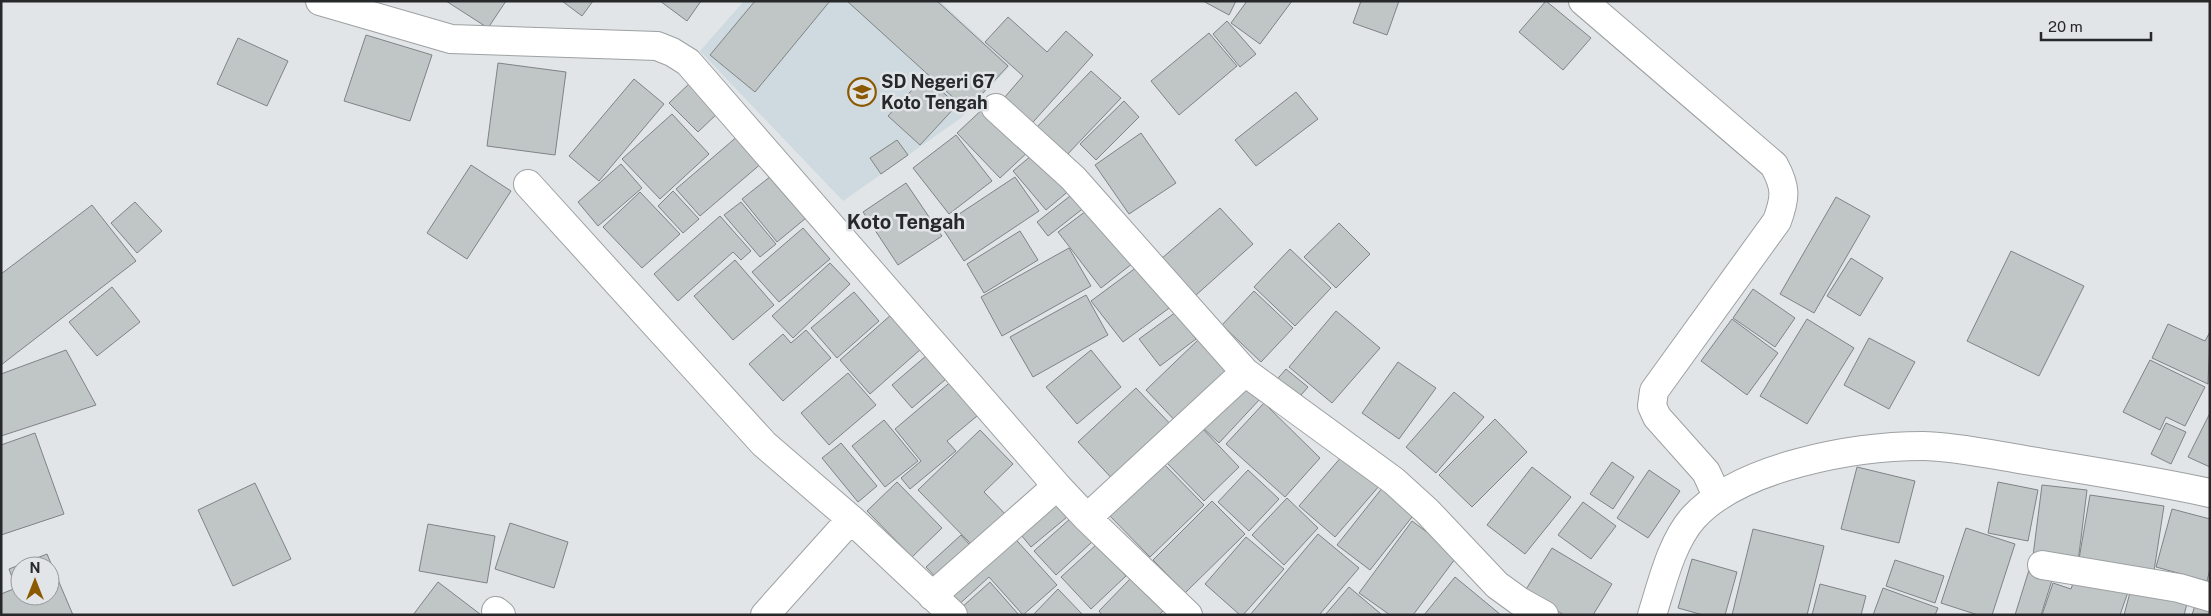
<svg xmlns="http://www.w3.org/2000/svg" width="2211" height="616" font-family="'Public Sans',sans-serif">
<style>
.built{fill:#cedadf}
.building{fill:#c0c5c6;stroke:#7f8385;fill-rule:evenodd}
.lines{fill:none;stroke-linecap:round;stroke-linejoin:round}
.street-casing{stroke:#9da1a2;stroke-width:30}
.secondary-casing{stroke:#9da1a2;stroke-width:30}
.street{stroke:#fff;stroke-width:28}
.secondary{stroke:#fff;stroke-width:28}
.labels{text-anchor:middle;stroke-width:5;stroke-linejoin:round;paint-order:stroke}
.poi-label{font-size:18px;font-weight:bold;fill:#272829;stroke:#e1e5e7;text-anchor:start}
.quarter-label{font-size:20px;font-weight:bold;fill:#272829;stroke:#e1e5e7}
</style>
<rect width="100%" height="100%" fill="#e1e5e7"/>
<path class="built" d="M744,1H940L1010,66L961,118L843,201L700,51Z"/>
<path class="building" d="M446,1H506L488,28Z
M562,1H593L582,16Z
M660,1H701L687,21Z
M755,1H830L755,92L710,55Z
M847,1H937L1008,66L967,110Z
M1203,1H1236L1229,15Z
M1247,1H1292L1260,44L1231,23Z
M1361,1H1399L1387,35L1353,23Z
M1546,1L1591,38L1563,70L1519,32Z
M1008,17L1047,52L1066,31L1093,55L1026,130L998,105L1023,76L985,42Z
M1227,21L1256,54L1240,67L1213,34Z
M1209,33L1237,66L1179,115L1151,81Z
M366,35L432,55L410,121L344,101Z
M238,38L288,61L267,106L217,84Z
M498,63L566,72L555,155L487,146Z
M1091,71L1121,98L1064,158L1034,130Z
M925,76L957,105L920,145L888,116Z
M634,79L664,104L599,181L569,156Z
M692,81L721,110L698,132L669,103Z
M1296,92L1318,119L1256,166L1235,140Z
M1124,101L1139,117L1096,160L1080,144Z
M987,105L1030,150L1000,178L957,133Z
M672,114L709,154L660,199L622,159Z
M1141,133L1176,183L1129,214L1095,165Z
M739,135L763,162L700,216L676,189Z
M956,135L992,181L949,214L913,168Z
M897,140L908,155L881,174L870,158Z
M1038,150L1071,189L1046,210L1013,171Z
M621,164L642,188L598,226L578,202Z
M471,165L511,191L467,259L427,233Z
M771,176L806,218L777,242L742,199Z
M1015,177L1039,211L964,261L941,226Z
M906,183L942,236L898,265L863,212Z
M1079,189L1090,203L1048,236L1037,222Z
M673,191L699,219L683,233L658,206Z
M640,192L680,234L642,268L603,227Z
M1836,197L1870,216L1814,313L1780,294Z
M135,202L162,231L137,253L111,223Z
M741,202L776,244L760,257L724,215Z
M92,205L136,261L1,365V274Z
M1094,205L1137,260L1101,288L1058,232Z
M1220,208L1253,244L1195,296L1161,259Z
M720,216L751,251L741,260L733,252L678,301L654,274Z
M1339,223L1370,254L1336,288L1304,257Z
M803,228L830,259L779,302L752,272Z
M1020,231L1038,260L984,293L967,264Z
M1069,248L1091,286L1002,336L981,297Z
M1290,249L1331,288L1295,326L1254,287Z
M2011,251L2084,286L2039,376L1967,341Z
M1851,258L1883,278L1860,316L1827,296Z
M735,260L774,305L733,340L694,296Z
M830,263L850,284L793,338L772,316Z
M1141,264L1172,306L1123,342L1091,301Z
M112,287L140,322L97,356L69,322Z
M1753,289L1795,318L1775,347L1733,318Z
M1254,291L1293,328L1261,362L1222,325Z
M854,292L879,321L837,358L811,328Z
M1086,295L1108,335L1033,377L1010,337Z
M1336,311L1380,348L1332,403L1289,367Z
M1176,312L1196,339L1160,366L1139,339Z
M892,314L921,349L870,394L840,360Z
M1732,319L1778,353L1747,395L1701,361Z
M1807,319L1854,348L1807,424L1760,396Z
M2168,324L2205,341L2210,332L2208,384L2152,358Z
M806,330L831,358L783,401L749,364L783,334L791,343Z
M1869,338L1915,362L1889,409L1844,385Z
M1199,339L1234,376L1180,426L1146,390Z
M66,350L96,405L1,436V374Z
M1091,350L1121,387L1077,424L1046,387Z
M926,356L946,379L912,408L892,385Z
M2150,360L2205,387L2185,426L2166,417L2160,430L2123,412Z
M1398,362L1436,388L1399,439L1362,413Z
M1286,369L1308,387L1295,402L1273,384Z
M848,373L876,405L829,445L801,413Z
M954,379L983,411L947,441L956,451L910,489L901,478L921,461L895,429Z
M1239,379L1260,399L1219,443L1198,423Z
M1136,388L1176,430L1117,484L1078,442Z
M1454,392L1484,417L1436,473L1406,447Z
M1264,403L1320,458L1285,497L1226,444Z
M2210,413V467L2188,457Z
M1495,419L1527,452L1472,507L1439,475Z
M884,420L918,461L885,487L852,446Z
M2166,423L2186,432L2171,464L2151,454Z
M1201,427L1239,467L1204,501L1165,461Z
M980,430L1013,464L984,492L1008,517L975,548L918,490Z
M35,433L64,514L1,535V445Z
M841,443L877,486L858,502L822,458Z
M1343,455L1380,485L1335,537L1299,506Z
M1162,462L1204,505L1150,557L1108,514Z
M1612,462L1634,477L1613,509L1590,494Z
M1532,467L1571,497L1525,554L1487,525Z
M1857,467L1915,481L1899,543L1841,529Z
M1248,470L1279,499L1249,531L1218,502Z
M1649,470L1680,491L1648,538L1617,518Z
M897,482L942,528L912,557L867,511Z
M1998,482L2038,490L2028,541L1988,533Z
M255,483L291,559L233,586L198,510Z
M2042,485L2087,490L2078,562L2033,556Z
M1383,487L1416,512L1370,570L1337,545Z
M2090,495L2164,506L2154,571L2079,559Z
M1287,498L1318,528L1284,565L1252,535Z
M1053,500L1067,517L1031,547L1017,530Z
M1212,501L1245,534L1185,593L1153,560Z
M1583,502L1616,526L1591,559L1558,535Z
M2172,509L2210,519V569L2207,581L2156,567Z
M1071,518L1092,542L1056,575L1034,551Z
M1412,521L1458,555L1413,615H1390L1359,593Z
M510,523L568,542L554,588L495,569Z
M428,524L495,536L487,583L419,571Z
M1966,528L2015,544L1992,615H1978L1941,603Z
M1753,529L1824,546L1807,615H1732Z
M1009,532L1057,585L1023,615L989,577L955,608L942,593Z
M1318,534L1359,568L1319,615H1250Z
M961,535L976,552L941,583L926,567Z
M1246,537L1284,569L1243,615H1240L1205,584Z
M1096,545L1126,576L1091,609L1061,577Z
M1552,548L1612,584L1593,615H1564L1525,591Z
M47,554L73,615H1V594L16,588L9,569ZM20,566H50V596H20Z
M1692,559L1737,572L1725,615H1703L1678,608Z
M1895,560L1944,576L1935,603L1886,586Z
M2029,570L2053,577L2041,615H2015Z
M2076,575L2128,592L2120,615H2042L2053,583L2071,589Z
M1455,577L1501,615H1424Z
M1130,579L1163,611L1159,615H1102L1099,611Z
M438,582L480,614V615H413Z
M990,582L1019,615H966L961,608Z
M1820,584L1866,596L1861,615H1812Z
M2132,585L2188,600L2184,615H2124Z
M1349,587L1381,614L1325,615Z
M1883,588L1938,608L1935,615H1873Z
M1058,589L1083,615H1033Z
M2196,602L2210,606V615H2192Z"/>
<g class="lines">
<defs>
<path id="street" d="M320,1L451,39L657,46L672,52L688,62L1057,486L1087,518L1188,615
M1583,1L1774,165C1786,187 1786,197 1777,221L1654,391L1652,406L1657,417L1706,472L1717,496
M996,108L1073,178L1245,372L1394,481L1427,511L1497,585L1519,601L1544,615
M528,184L764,444L851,519L953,615
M1087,518L1245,372
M2042,565L2179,588L2210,597
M932,596L1057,486
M496,611L501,615
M765,615L851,519"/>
<path id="secondary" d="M1652,615C1662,584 1671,543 1693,518C1740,466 1855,446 1923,446C1954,446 1999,456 2031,461C2091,471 2151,480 2210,493"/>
</defs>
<use href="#street" class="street-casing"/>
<use href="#secondary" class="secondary-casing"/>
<use href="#street" class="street"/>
<use href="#secondary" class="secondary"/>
</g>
<defs>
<symbol id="school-ring" viewBox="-11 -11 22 22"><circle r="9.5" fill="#e1e5e7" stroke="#8a5900" stroke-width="1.5"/><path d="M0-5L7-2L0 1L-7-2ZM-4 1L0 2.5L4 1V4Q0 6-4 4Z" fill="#8a5900"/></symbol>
</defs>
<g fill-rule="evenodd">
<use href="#school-ring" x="846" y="76" width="32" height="32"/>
</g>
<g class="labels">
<g class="poi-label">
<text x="881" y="88">SD Negeri 67<tspan x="881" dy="21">Koto Tengah</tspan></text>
</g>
<g class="quarter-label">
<text x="906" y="229">Koto Tengah</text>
</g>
</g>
<rect width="2211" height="616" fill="none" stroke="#272829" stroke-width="5"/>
<g transform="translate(35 581)"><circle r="24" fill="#e1e5e7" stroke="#97999b"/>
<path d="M0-4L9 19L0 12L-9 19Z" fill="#8a5900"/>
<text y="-8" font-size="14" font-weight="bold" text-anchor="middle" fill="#272829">N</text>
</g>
<path d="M2041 32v8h110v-8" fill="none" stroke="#272829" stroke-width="2.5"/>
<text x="2048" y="32" font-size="15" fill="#272829" stroke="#e1e5e7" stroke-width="4" paint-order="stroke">20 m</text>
</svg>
